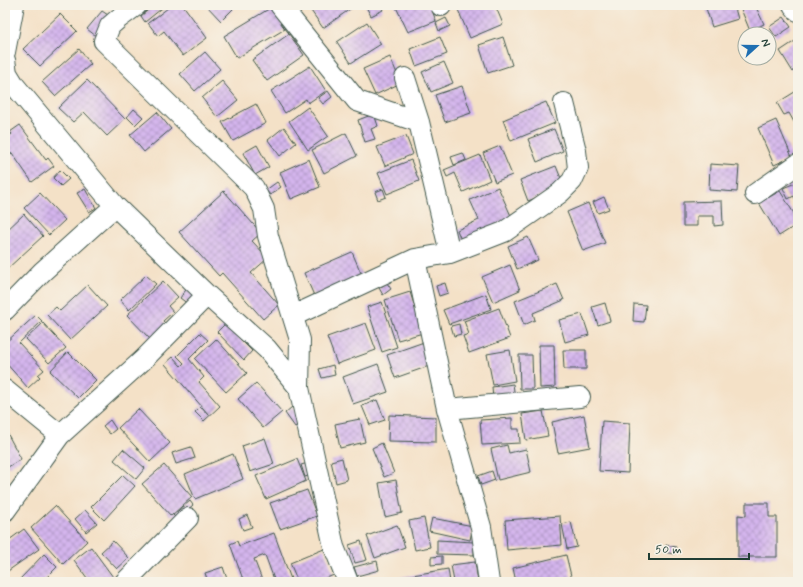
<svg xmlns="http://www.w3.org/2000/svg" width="803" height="587" font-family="Mynerve,sans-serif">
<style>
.building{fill:url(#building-cross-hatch)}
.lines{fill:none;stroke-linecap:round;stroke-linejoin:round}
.minor-casing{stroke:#3f564a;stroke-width:22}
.minor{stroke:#fff;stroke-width:20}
</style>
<defs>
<pattern id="building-cross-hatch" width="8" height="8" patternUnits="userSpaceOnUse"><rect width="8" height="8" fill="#d4b5ed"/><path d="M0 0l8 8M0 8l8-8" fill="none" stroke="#ab94c1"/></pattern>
</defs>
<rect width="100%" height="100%" fill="#f7f3e8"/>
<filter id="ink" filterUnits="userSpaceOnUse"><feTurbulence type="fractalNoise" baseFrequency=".025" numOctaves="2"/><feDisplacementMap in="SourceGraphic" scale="8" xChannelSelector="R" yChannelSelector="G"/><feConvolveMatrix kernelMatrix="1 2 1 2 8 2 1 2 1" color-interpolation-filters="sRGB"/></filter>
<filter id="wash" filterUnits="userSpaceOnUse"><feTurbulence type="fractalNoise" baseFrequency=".012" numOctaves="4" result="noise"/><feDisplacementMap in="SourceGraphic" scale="16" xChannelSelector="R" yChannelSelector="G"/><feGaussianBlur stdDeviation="0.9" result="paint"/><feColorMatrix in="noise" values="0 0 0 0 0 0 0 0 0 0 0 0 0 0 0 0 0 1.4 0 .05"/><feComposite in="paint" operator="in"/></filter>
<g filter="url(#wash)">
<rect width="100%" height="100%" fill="#f4e1c7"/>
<g id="blocks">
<path class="building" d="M154,5H166L145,22L141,16Z
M172,5H183L207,38L183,56L164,31L158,36L148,23Z
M206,5H233L231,7L233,9L221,21Z
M307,5H351L353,7L323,28Z
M365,5H380L383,10L371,16Z
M395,5H430L436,21L408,32Z
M456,5H495L503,24L470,38Z
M705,5H734L738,19L712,27Z
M751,5H755L764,24L750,31L741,9Z
M272,7L285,29L237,58L224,36Z
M102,11L111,17L96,36L87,29Z
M60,14L77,31L40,66L23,49Z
M784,17L791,27L776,37L769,27Z
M446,18L450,26L439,31L436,23Z
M367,22L381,44L351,63L337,42Z
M289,34L304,55L267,81L252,60Z
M440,37L447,54L416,66L410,49Z
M503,37L512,65L488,73L479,45Z
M798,39V68L793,72L780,51Z
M79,49L91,64L55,96L42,82Z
M205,52L220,69L195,91L180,74Z
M390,57L401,83L375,95L363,69Z
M444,62L453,83L431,92L422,72Z
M310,66L326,91L308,103L306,99L285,113L271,91Z
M87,80L125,119L107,136L84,112L73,122L58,108Z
M222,81L238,100L217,117L202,98Z
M462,86L471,113L445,122L435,95Z
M798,90V119L794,122L789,113L784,115L777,103Z
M328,91L332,97L323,104L318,98Z
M546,102L555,123L511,141L503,120Z
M256,104L266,123L233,141L222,122Z
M308,107L328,136L308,150L289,121Z
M134,109L143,117L135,125L127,117Z
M157,112L171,129L144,152L130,135Z
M374,114L378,126L371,129L375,139L365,142L358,120Z
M776,120L792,157L774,165L758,128Z
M20,125L46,160L48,158L54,166L32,182L12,153L5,158V139L12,134L10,132Z
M284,127L296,143L280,156L268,140Z
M554,129L563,151L537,162L528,139Z
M346,133L357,156L324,173L312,150Z
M406,136L413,154L385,166L377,147Z
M257,145L269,167L255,175L243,153Z
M500,146L512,175L495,182L483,153Z
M463,153L466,160L454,165L451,157Z
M480,155L490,180L463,192L455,173L447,177L444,170Z
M309,159L320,187L291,199L280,172Z
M411,160L419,181L387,194L378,173Z
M710,164L739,166L737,192L709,190Z
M556,166L564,186L528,201L520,180Z
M60,170L69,179L61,186L53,178Z
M277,182L281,187L270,195L266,190Z
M798,182V205L794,196L788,199L783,188Z
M498,187L512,218L461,240L457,230L479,220L470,200Z
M85,189L96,208L89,212L77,193Z
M383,189L386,197L378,200L375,192Z
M224,191L261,233L252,241L268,258L251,273L279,305L263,319L222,273L219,276L179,232Z
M780,191L798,220V224L779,236L759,203Z
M40,193L65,220L49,235L24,208Z
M604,197L609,209L598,213L593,202Z
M722,201L723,225L714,226V216H697V226H683V202Z
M588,203L605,243L583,251L567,212Z
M24,214L43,236L7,269L5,267V232Z
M528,237L538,260L517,269L508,246Z
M352,252L364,280L316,300L304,273Z
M510,265L520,290L493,302L482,277Z
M146,275L156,284L129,310L120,300Z
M163,281L178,297L168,306L173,312L163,321L167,325L151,340L127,315Z
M387,283L391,289L383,295L379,288Z
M445,283L448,293L439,296L436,286Z
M557,284L564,300L533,313L535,320L524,325L515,301Z
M88,285L107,306L70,340L47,315L56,307L60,311Z
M188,287L196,294L188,304L180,298Z
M410,292L423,333L398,340L385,300Z
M486,294L491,309L449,324L443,310Z
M382,302L397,347L382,352L367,307Z
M605,303L610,321L598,325L592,307Z
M634,304L646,305L644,322L633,321Z
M499,308L510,338L469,353L463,336L469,334L464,321Z
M582,314L589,335L565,342L559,320Z
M36,315L42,321L19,343L44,370L38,375L40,377L28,388L5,362V343Z
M43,323L66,348L49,363L26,339Z
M366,323L376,350L337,364L327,337Z
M225,324L252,351L244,360L217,332Z
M459,324L461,334L454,336L451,326Z
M200,333L208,340L189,359L204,377L199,382L220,406L204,421L195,412L200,407L209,415L165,364L173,357L181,366L184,363L177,356Z
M216,339L247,373L226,392L195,359Z
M424,342L432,365L395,378L387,355Z
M539,345H554L555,387L540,388Z
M510,350L515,381L493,385L487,354Z
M563,350H586V369H564Z
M68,352L96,380L78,398L50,371Z
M519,355H532L533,389H520Z
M378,364L388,392L353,404L343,377Z
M333,365L335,375L322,378L319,369Z
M256,383L282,412L263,428L238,399Z
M513,384L515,398L493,400L492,387Z
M377,400L385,420L370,425L362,406Z
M292,407L303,422L295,427L285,413Z
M138,409L170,443L150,462L118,428Z
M543,411L548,436L526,440L522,414Z
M389,415L436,417V442L388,441Z
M584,415L590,447L558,453L552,422Z
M512,418V429H519L520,443L482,445L480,420Z
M360,419L365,442L340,448L335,424Z
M110,420L116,429L110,434L103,426Z
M602,421L630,423L628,473L599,471Z
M5,429L21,459L8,467L5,461Z
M265,438L274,464L250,472L242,446Z
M382,443L394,473L384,477L372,448Z
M507,445L509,453L526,449L531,472L498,480L491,449Z
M191,447L195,458L176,464L172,453Z
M123,449L145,468L136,479L114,460Z
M233,454L243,479L195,499L185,474Z
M342,458L347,480L336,483L331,461Z
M297,459L306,481L266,499L256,476Z
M308,463L312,475L305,477L301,465Z
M164,465L192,497L171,516L142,484Z
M492,471L495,480L481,485L478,476Z
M123,475L135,486L104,520L91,507Z
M396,480L402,513L385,517L379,483Z
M307,490L317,516L280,529L270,503Z
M190,501L193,505L177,519L173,515Z
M746,503H769V517H777V557H738V515L746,516Z
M55,506L87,541L63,564L31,528Z
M85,510L97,523L86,532L75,519Z
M247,515L252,527L243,530L239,519Z
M560,516L562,545L507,550L505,520Z
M424,518L430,547L415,550L409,521Z
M432,518L473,526L470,540L429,531Z
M571,522L577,547L567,549L562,524Z
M397,525L405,547L375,558L367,536Z
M24,529L39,549L5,573V543Z
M274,533L292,582H275L265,555L254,559L262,580L258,582H244L230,544L237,541L239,546Z
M437,540L474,542V555L437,554Z
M113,541L129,558L117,569L101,552Z
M361,541L367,560L355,563L349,545Z
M666,545L676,547L674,554L664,552Z
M91,547L113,577L107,582H90L74,560Z
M324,549L334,575L316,582H298L290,563Z
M44,554L57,567L42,582H23L20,579Z
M566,555L572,580L562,582H516L513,568Z
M442,556V564L431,565V557Z
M377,561L379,570L357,576L354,567Z
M475,562L478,582H454L451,565Z
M223,567L228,582H208L205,573Z
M448,569L450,582H390L389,579Z"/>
</g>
</g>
<g filter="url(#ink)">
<use href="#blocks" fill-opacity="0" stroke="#3f564a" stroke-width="1"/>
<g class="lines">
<defs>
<path id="minor" d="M137,5L118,19L110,26L104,41L254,188L264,209L268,236L300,340L299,388
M280,5L357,101L419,122
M441,5V6
M793,5L798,11
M5,52L14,5
M5,60L7,73L15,86L115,206L207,295L267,349L299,388L334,547L348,582
M405,78L419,122L450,253
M755,194L798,164
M415,259L447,409L481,527L489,582
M5,310L42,272L115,206
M293,316L415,259L450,253L504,232L560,193L572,181L578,168L576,151L564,103
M5,390L60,435
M447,409L580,397
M5,511L60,435L143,360L207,295
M125,582L188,518"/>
</defs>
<use href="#minor" class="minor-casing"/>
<use href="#minor" class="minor"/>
</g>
</g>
<rect width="803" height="587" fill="none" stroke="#f7f3e8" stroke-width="20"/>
<g transform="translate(757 46) rotate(69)"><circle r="19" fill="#f7f3e8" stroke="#a1aaa0"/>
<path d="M0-3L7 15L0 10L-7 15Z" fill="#1f6fb2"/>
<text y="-6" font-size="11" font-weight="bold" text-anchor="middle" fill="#1f3d34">N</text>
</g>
<path d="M649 553v6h100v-6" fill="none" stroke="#1f3d34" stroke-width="2"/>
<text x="655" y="553" font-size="12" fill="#1f3d34" stroke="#f7f3e8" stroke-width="3" paint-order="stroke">50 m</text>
</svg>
